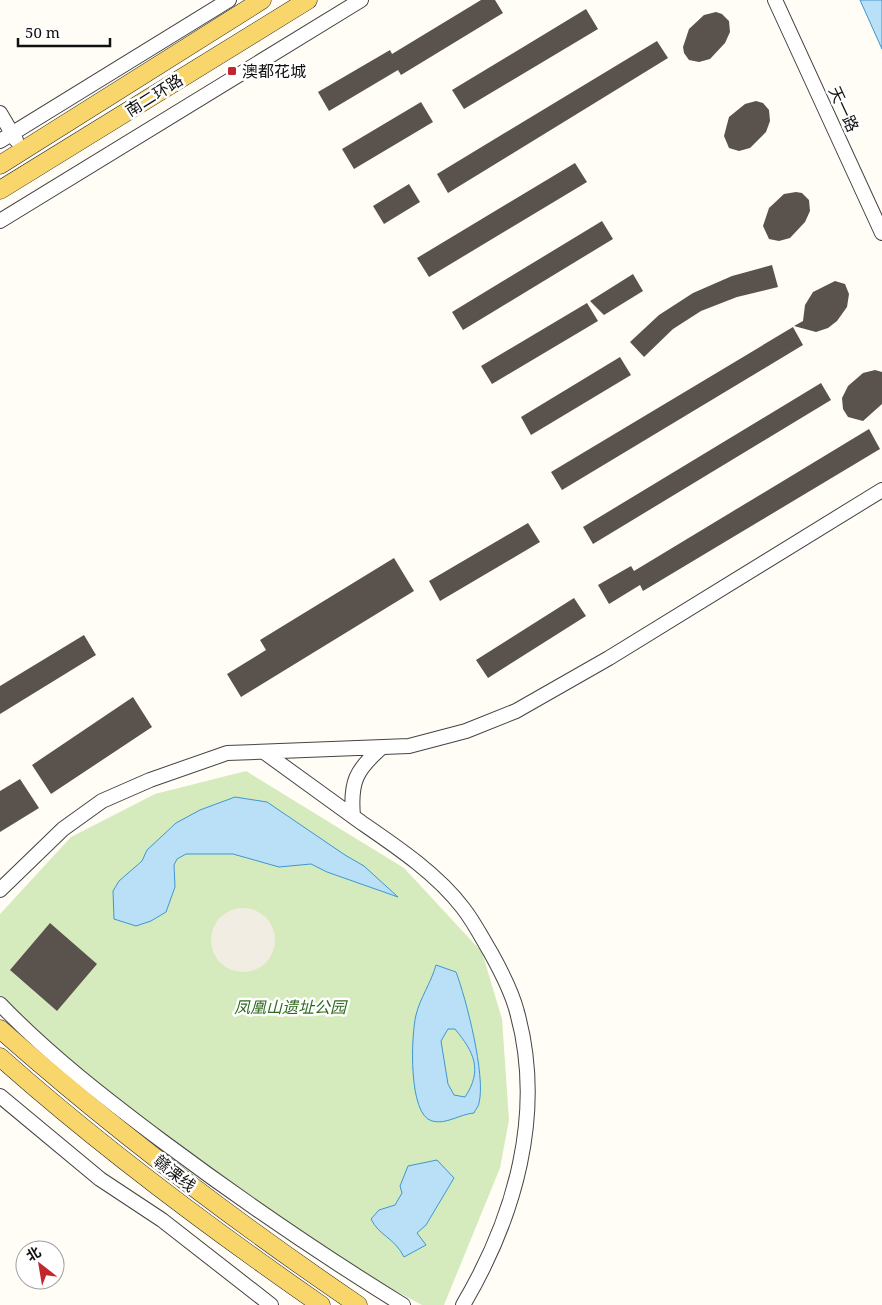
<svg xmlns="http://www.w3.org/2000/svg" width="882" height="1305" font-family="'Noto Serif','Noto Sans SC',serif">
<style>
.green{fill:#d5ebbd}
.plaza{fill:#f1ede2}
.water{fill:#b9e0f7;stroke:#3f96cf;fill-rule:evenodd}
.building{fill:#5a524d}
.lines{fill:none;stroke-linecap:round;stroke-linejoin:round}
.minor-casing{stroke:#444;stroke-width:16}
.major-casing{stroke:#222;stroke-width:19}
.minor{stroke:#fff;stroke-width:14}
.major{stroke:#f9d66b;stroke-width:18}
.poi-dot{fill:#c4262e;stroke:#fff;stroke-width:2}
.labels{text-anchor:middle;stroke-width:5;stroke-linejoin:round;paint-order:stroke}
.poi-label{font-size:16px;fill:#111;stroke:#fff;text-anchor:start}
.street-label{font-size:16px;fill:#111;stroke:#fff}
.park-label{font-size:16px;font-style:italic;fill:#2f6b1f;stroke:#fff}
</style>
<rect width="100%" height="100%" fill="#fffdf5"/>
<path class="green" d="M246,771L404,868L482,952L502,1019L509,1120L500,1168L444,1305H422L300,1240L66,1058L0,995V914L71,837L155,794Z"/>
<path class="plaza" d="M211 940a32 32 0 1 1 64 0a32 32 0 1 1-64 0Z"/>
<path class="water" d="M860,0H882V49Z
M235,797L267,802L345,855L364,866L398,897L327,872L311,864L279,867L233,854H186L177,859L174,865L175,887L166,912L151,921L136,926L114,919L113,891L119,881L142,861L147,850L176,823L200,810Z
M436,965L456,972C466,998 486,1076 479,1103C479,1106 475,1110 474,1113C460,1114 446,1125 432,1121C408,1115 411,1035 416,1015C420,998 431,983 436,965ZM448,1029H455C474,1052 483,1070 465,1097L454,1095L448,1084L441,1041Z
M437,1160L454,1178L426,1225L417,1233L426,1245L404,1257C394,1237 379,1236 371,1219L379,1210L395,1205L402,1193L400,1186L408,1166Z"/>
<path class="building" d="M481,0H495L503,13L401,75L398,70L329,111L318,92L390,50L392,54Z
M586,9L598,29L464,109L452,90Z
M716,12L722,14L729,21L730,32L725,43L710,59L699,62L689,60L684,53L683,47L689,29L704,15Z
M657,41L668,58L448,193L437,174Z
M756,101L763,103L769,110L770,121L766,132L750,148L739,151L729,148L724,136L729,117L745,104Z
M421,102L433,122L354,169L342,149Z
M575,163L587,182L429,277L417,258Z
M409,184L420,202L384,224L373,206Z
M796,192L802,193L809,200L810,211L805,222L790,238L779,241L769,239L763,226L769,208L784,194Z
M602,221L613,239L463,330L452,312Z
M772,265L778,287L737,297L701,311L673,329L644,357L630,342L659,315L693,293L732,276Z
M633,274L643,291L604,315L590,301Z
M835,281L845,284L849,294L847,307L837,321L828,328L816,332L794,326L803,321L805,305L813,292Z
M587,303L598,321L492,384L481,366Z
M793,327L803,345L562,490L551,472Z
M620,357L631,375L531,435L521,417Z
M875,370L882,372V404L863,421L848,417L843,409L842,398L848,386L863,373Z
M821,383L831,400L593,544L583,527Z
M869,429L880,449L643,591L640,585L609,604L598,585L631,566L634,571Z
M528,523L540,542L440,601L429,581Z
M394,558L414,591L241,697L227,674L266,650L260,640Z
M574,598L586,616L488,678L476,660Z
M84,635L96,655L0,714V686Z
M133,697L152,727L51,794L32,765Z
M20,779L39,808L0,832V791Z
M50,923L97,964L57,1011L10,970Z"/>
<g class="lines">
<defs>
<path id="minor" d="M775,0L882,233
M0,113L16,140
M0,141L229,0
M0,221L361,0
M264,752C297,776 329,799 362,823C397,847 437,874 463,908C474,922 482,938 491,953C501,971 512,992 517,1012C545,1113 515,1217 463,1305
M353,816C350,782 356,770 381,748
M0,890L63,829L102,801L150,780L227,753L409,746L466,731L516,711L609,658L882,490
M0,1004C49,1055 106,1099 162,1141C240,1199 320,1254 403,1305
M0,1096L100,1179L162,1220L271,1305"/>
<path id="major" d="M0,165L262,0
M0,190L308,0
M0,1029C113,1129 233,1220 358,1305
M0,1057C101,1147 210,1228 321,1305"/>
</defs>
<use href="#minor" class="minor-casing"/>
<use href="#major" class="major-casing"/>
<use href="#minor" class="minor"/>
<use href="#major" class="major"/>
</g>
<rect class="poi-dot" x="227" y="66" width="10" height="10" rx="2.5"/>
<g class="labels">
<g class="poi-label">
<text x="242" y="77">澳都花城</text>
</g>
<g class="street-label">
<text transform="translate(154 95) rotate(-32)" y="6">南二环路</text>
<text transform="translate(844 109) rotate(65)" y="6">天一路</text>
<text transform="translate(175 1173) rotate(38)" y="6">赣溧线</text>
</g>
<g class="park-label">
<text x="290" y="1013">凤凰山遗址公园</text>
</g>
</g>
<g transform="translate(40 1265) rotate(329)"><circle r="24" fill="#ffffff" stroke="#a0a0a0"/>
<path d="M0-4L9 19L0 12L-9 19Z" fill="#c4262e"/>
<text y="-8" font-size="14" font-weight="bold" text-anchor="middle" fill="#111111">北</text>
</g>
<path d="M18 38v8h92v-8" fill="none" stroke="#111111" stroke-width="2.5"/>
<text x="25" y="38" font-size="15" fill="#111111" stroke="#ffffff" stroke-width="4" paint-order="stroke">50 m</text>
</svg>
